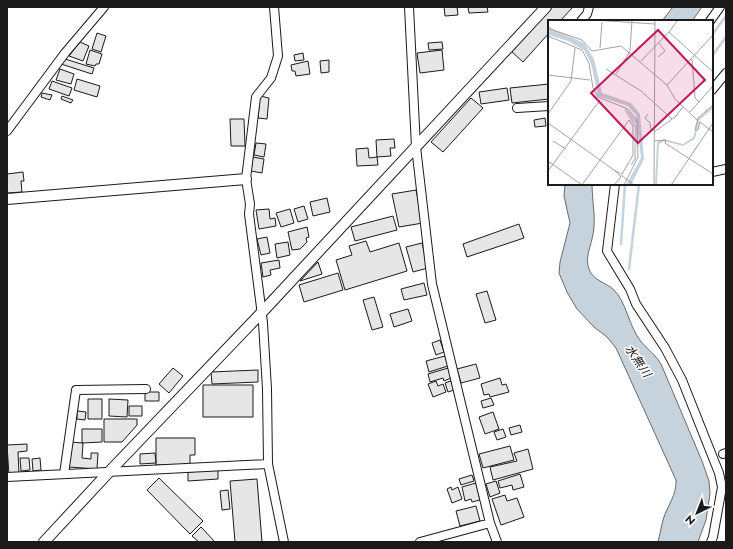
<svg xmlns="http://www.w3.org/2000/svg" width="733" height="549" font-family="Jost,'Noto Sans JP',sans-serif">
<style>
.water{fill:#c6d2dc;stroke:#6a6a6a}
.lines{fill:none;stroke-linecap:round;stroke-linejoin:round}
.stream{stroke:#c6d2dc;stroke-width:2.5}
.building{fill:#e6e6e6;stroke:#1a1a1a}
.minor-casing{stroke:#1a1a1a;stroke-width:10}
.tertiary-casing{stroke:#1a1a1a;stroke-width:12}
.minor{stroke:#fff;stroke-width:8}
.tertiary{stroke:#fff;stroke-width:10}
.labels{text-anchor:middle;stroke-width:3;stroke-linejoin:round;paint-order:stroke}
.water-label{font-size:12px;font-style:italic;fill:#1a1a1a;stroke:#fff}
.inset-river{fill:none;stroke:#c6d2dc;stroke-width:2}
.inset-road{fill:none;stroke:#a3a3a3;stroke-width:1}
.view{fill:#c2185b;fill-opacity:0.15;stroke:#c2185b;stroke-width:2}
.inset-edge{fill:none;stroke:#1a1a1a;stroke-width:2}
</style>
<rect width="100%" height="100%" fill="#fff"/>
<path class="water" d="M673,7H702L692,21H662Z
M565,184H592C592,202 597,221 592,239C590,248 585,259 589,269C593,281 606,282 614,290C625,301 628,320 636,334C642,346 654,352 661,364L702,461L709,481L710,494L706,520L698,542H658C660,535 661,527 663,520C667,506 677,495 676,480L616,348L607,337L594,327L577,309L567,292L559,273L560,262L570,223L564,196Z"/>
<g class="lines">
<path class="stream" d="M712,35L726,16
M712,56L726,37
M621,244L625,184
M629,269L639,184"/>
</g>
<path class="building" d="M444,7H457L458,15L445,16Z
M468,7H487L488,12L469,13Z
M552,7H573L560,21H549V33L523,62L511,51Z
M97,33L106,36L101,52L92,49Z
M80,42L89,46L83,61L69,56Z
M442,42L443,49L429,50L428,43Z
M90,50L102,54L99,64H96L95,66L86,64Z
M442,50L444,70L420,73L417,53Z
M303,53L304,60L295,61L294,55Z
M65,59L94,68L92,74L61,64Z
M329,60V72L321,73L320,61Z
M308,61L310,74L296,76L295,71H292L291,65Z
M60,69L74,74L71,84L56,80Z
M77,79L100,86L97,97L74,90Z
M52,81L72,88L69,96L49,89Z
M549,84V99L512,103L510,88Z
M507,88L509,100L481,104L479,92Z
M42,93L52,95L50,100L41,97Z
M62,96L73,100L71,103L61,99Z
M260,96L269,98L267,119L258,118Z
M471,98L483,108L443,152L431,142Z
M545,118L546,126L535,127L534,120Z
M230,119H244L245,146H231Z
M394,139L395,148H390L391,156L377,157L376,140Z
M256,143L266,144L264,157L254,155Z
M368,148L369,158L377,157L378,165L357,166L356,149Z
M253,157L264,159L262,173L251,171Z
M23,172L24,181H21L22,192L7,193V174Z
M416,190L423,223L399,227L392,194Z
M327,198L330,212L313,216L310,202Z
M304,206L308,219L298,222L294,209Z
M269,209L270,219L275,218L276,226L259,229L256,210Z
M290,209L294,223L281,227L276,213Z
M393,216L397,230L355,241L351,227Z
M519,224L524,238L467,257L463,244Z
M307,227L309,237L306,238L307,242L300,249L292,250L288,232Z
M267,237L270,253L261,255L257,239Z
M366,241L370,252L399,243L407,271L345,290L336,260L352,255L349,246Z
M288,242L290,255L277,258L275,244Z
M422,243L428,268L413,272L406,247Z
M279,260L280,268L270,270L271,275L263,277L261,263Z
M318,262L322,274L300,281Z
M338,273L343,290L304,302L299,285Z
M424,283L427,295L404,300L401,289Z
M487,291L496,320L485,323L476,294Z
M374,297L383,327L372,330L363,300Z
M408,309L412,321L394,327L390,314Z
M440,340L444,352L436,355L432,343Z
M445,356L448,366L429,372L426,361Z
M476,364L480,378L461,383L457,369Z
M173,368L183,376L169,393L159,384Z
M448,368L451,378L444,381L443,378L430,382L428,374Z
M258,370V382L212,384L211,372Z
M500,378L502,385L506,384L509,392L490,397L489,394L484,395L481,384Z
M436,381L438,386L443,384L446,392L433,397L428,384Z
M451,381L454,390L448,392L445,383Z
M203,385H253V417H203Z
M145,392H159V401H145Z
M491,398L494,405L483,408L481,401Z
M88,399H102V419H88Z
M109,399L128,400L127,417L109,416Z
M129,406H142V416H129Z
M77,411L86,412L85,420L77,419Z
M493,412L499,429L485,434L479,417Z
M104,419H137V425L122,442H104Z
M520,425L522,432L511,435L509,428Z
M82,429H102V442L82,443Z
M503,429L506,437L497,440L494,432Z
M156,438H195V455H190V465H156Z
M71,442L83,443L82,458L91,459V453H98L97,469L69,467Z
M27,444V451L18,452L19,474L9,475L7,445Z
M510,446L514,460L483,468L479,454Z
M528,449L533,469L493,480L490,467L517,461L514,453Z
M155,453L156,463L140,464V454Z
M20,458H29L30,470L21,471Z
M40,458L41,470L33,471L32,459Z
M218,470V479L188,481V472Z
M520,474L524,487L513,490L512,485L500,488L498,481Z
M472,475L474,481L461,485L459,479Z
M159,478L203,521L190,534L147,490Z
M257,479L262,542H235L230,481Z
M496,481L500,493L490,497L486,484Z
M476,483L480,500L472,502L471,499L465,501L462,487Z
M451,487L452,490L458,487L462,499L452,503L447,489Z
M228,490L230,509L222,510L220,491Z
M505,495L507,501L517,498L524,517L501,525L492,499Z
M476,506L480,521L460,526L456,511Z
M201,527L215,542H199L192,536Z"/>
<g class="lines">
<defs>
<path id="minor" d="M274,7L278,56L271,78L256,97L246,179L250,204L249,214L263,323L267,389L268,464L284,542
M409,7L416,147L432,284L490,523L497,542
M581,21L587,14L589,7
M710,21L720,7
M712,90L726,73
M517,108L549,106
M7,131L65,53L104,7
M712,172L726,169
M615,184L607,251L630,289L636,304L665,348L682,380L719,473L722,487L713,537L711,542
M723,454L726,453
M64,474L76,390L146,389
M7,477L268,464
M420,542L490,523"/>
<path id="tertiary" d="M7,199L246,179
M44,542L109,472L266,308L546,7"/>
</defs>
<use href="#minor" class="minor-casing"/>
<use href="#tertiary" class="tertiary-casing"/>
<use href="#minor" class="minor"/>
<use href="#tertiary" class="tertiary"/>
</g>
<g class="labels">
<g class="water-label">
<text transform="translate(638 361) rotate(56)" y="4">水無川</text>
</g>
</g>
<g transform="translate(548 20)">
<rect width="165" height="165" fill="#fff"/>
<path d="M0,7L36,23L46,39L54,73L83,83L92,94L96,139L83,165H78L93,138L88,95L80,86L50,76L43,43L36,30L20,21L1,15Z" fill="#c6d2dc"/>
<path class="inset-river" d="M77,89L88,107L87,139L83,145M79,91L89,103M108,165L110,123L116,120L135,125L146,118L151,99L165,87"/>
<path class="inset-road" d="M45,0L107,4M0,5L2,9L34,20L44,31L73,26L119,65L127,79L149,100M121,12L130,0M0,16L34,30L41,43L45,68L50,77L80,89L89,100L90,137L76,165M52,28L54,2M110,37L117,31L111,23M144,39L147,78L151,82M93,41L121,12L165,52M58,49L93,71L124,99M68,54L82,31L84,0M0,55L42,60M119,65L165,15M165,85L150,98L147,110H150L152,102L165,112M142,92L165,66M0,94L23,61L27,28M100,94L97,98L102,103L103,110H106M0,103L66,150M106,112L127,97L135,87M5,121L18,129M106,121L118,120L117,123L165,154M0,141L34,165M0,151L52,80M73,155L86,165M34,165L81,100L85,106V135L74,154L66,150L73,157L66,165M106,165L107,0M123,165L165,103"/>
<path class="view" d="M110,10L157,60L90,123L43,73Z"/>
<rect width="165" height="165" class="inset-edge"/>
</g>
<rect width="733" height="549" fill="none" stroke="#1a1a1a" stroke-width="16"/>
<g transform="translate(697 513) rotate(223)" stroke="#ffffff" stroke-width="3" paint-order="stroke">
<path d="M0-3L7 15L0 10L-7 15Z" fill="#1a1a1a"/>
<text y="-6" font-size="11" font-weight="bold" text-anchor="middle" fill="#1a1a1a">N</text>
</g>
</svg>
